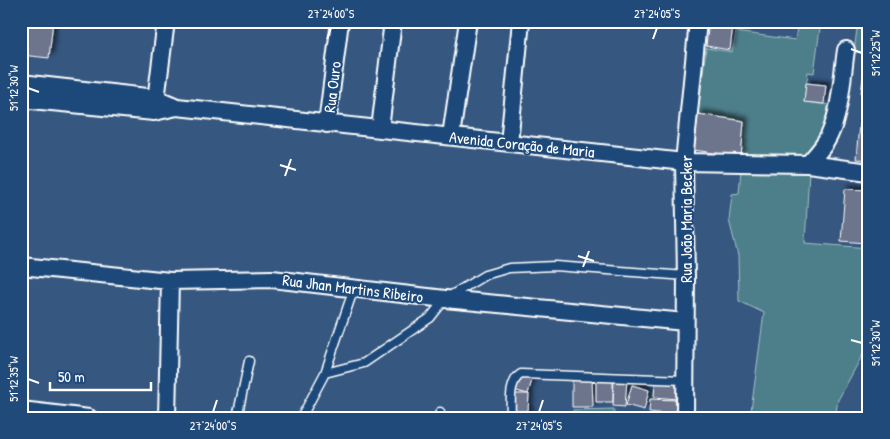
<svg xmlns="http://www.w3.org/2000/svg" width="890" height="439" font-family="'Patrick Hand',sans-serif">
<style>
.green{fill:#4d7f8b;stroke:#a6bfc5}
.building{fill:#6d758d;stroke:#fff;filter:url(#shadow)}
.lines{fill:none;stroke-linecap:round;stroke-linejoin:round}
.service-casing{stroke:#fff;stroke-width:11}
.minor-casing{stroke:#fff;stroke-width:20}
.service{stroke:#1f4a7a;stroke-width:8}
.minor{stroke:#1f4a7a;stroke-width:16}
.ticks{fill:none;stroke:#fff;stroke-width:2}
.labels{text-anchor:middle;stroke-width:4;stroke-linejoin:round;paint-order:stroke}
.street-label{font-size:16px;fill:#fff;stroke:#1f4a7a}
.neatline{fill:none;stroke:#fff;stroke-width:2}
.ticks-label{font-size:12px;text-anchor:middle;fill:#fff}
</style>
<defs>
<filter id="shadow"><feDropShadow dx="4" dy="-4" stdDeviation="2.5" flood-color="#0009"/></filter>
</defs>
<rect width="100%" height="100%" fill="#365780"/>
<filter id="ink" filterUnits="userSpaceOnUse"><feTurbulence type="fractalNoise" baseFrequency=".02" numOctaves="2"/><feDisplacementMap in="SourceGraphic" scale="10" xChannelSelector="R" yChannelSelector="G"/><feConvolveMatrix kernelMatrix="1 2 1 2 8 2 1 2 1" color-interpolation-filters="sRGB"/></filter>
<g filter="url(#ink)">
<path class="green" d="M798,21H821L814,73L808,72L804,102L829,105L820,140L803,160L741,157L744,121L698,114L706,48L732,52L736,32L795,40Z
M858,21H869V54L854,52Z
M741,169L809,171L805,243L869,248V343L838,400L835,418H750L764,313L739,301L738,256L729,220L732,194L739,193Z
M614,409V418H573V410Z"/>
<path class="building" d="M21,21H53L49,58L21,55Z
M709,21H740L739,26L733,25L730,50L706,46Z
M864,70H869V94L861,93Z
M806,83L826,85L824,104L804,102Z
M698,114L744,121L741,157L694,150Z
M859,124L869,125V160L856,159Z
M845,189L869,190L866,243L841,241Z
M518,376L532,380L528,394L513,390Z
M572,378H592L593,407H572Z
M596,378H613V402H596Z
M614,378L627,379L625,407L613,406Z
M655,383L679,384L678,399L654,397Z
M632,385L649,390L644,410L626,405Z
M513,394H529L528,411H512Z
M650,399L677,400V415L649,412Z
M512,412H529V418H512Z"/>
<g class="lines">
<defs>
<path id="service" d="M325,373L364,363L430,318L445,299L485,275L509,268L555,266L686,276
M237,418L249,361
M301,418L325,373L354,288
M439,418L440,412
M511,418C511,404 508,382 521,374L685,380"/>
<path id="minor" d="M21,83L156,98L177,107L684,162L808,164L869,172
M21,99L154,112L177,107
M155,108L166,21
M327,124L340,21
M380,129L393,21
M451,136L468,21
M509,143L521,21
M808,164C816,155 824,147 829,136C841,111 842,76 846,50
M21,266L170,281L272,279L445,299L685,322
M21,410L89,418
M167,418L170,281
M685,418L686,276L684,162L698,21"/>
</defs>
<use href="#service" class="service-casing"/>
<use href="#minor" class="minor-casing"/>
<use href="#service" class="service"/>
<use href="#minor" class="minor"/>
</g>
</g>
<path class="ticks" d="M327,39L331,28M653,39L657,28M851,49L862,53M28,88L39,92M280,165L296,170M285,176L291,159M578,256L594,261M583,267L589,251M851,340L862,343M28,379L39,383M213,412L217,400M539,412L543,400"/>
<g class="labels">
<g class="street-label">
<text transform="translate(332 87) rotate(-83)" y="6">Rua Ouro</text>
<text transform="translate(522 144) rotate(6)" y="6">Avenida Coração de Maria</text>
<text transform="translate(686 219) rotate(-90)" y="6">Rua João Maria Becker</text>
<text transform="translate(353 288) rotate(7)" y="6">Rua Jhan Martins Ribeiro</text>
</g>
</g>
<rect width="890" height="439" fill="none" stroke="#1f4a7a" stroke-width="55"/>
<path d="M50 382v8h101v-8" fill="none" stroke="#ffffff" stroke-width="2.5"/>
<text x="58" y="382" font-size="15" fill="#ffffff" stroke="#1f4a7a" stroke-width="4" paint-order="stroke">50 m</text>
<rect x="28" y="28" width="834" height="384" class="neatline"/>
<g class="ticks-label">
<text x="331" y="18">27°24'00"S</text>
<text x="657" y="18">27°24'05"S</text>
<text transform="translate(876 53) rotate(-90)" y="4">51°12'25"W</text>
<text transform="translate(14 88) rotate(-90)" y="4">51°12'30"W</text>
<text transform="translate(876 343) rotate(-90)" y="4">51°12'30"W</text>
<text transform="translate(14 379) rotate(-90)" y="4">51°12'35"W</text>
<text x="213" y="430">27°24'00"S</text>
<text x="539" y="430">27°24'05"S</text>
</g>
</svg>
